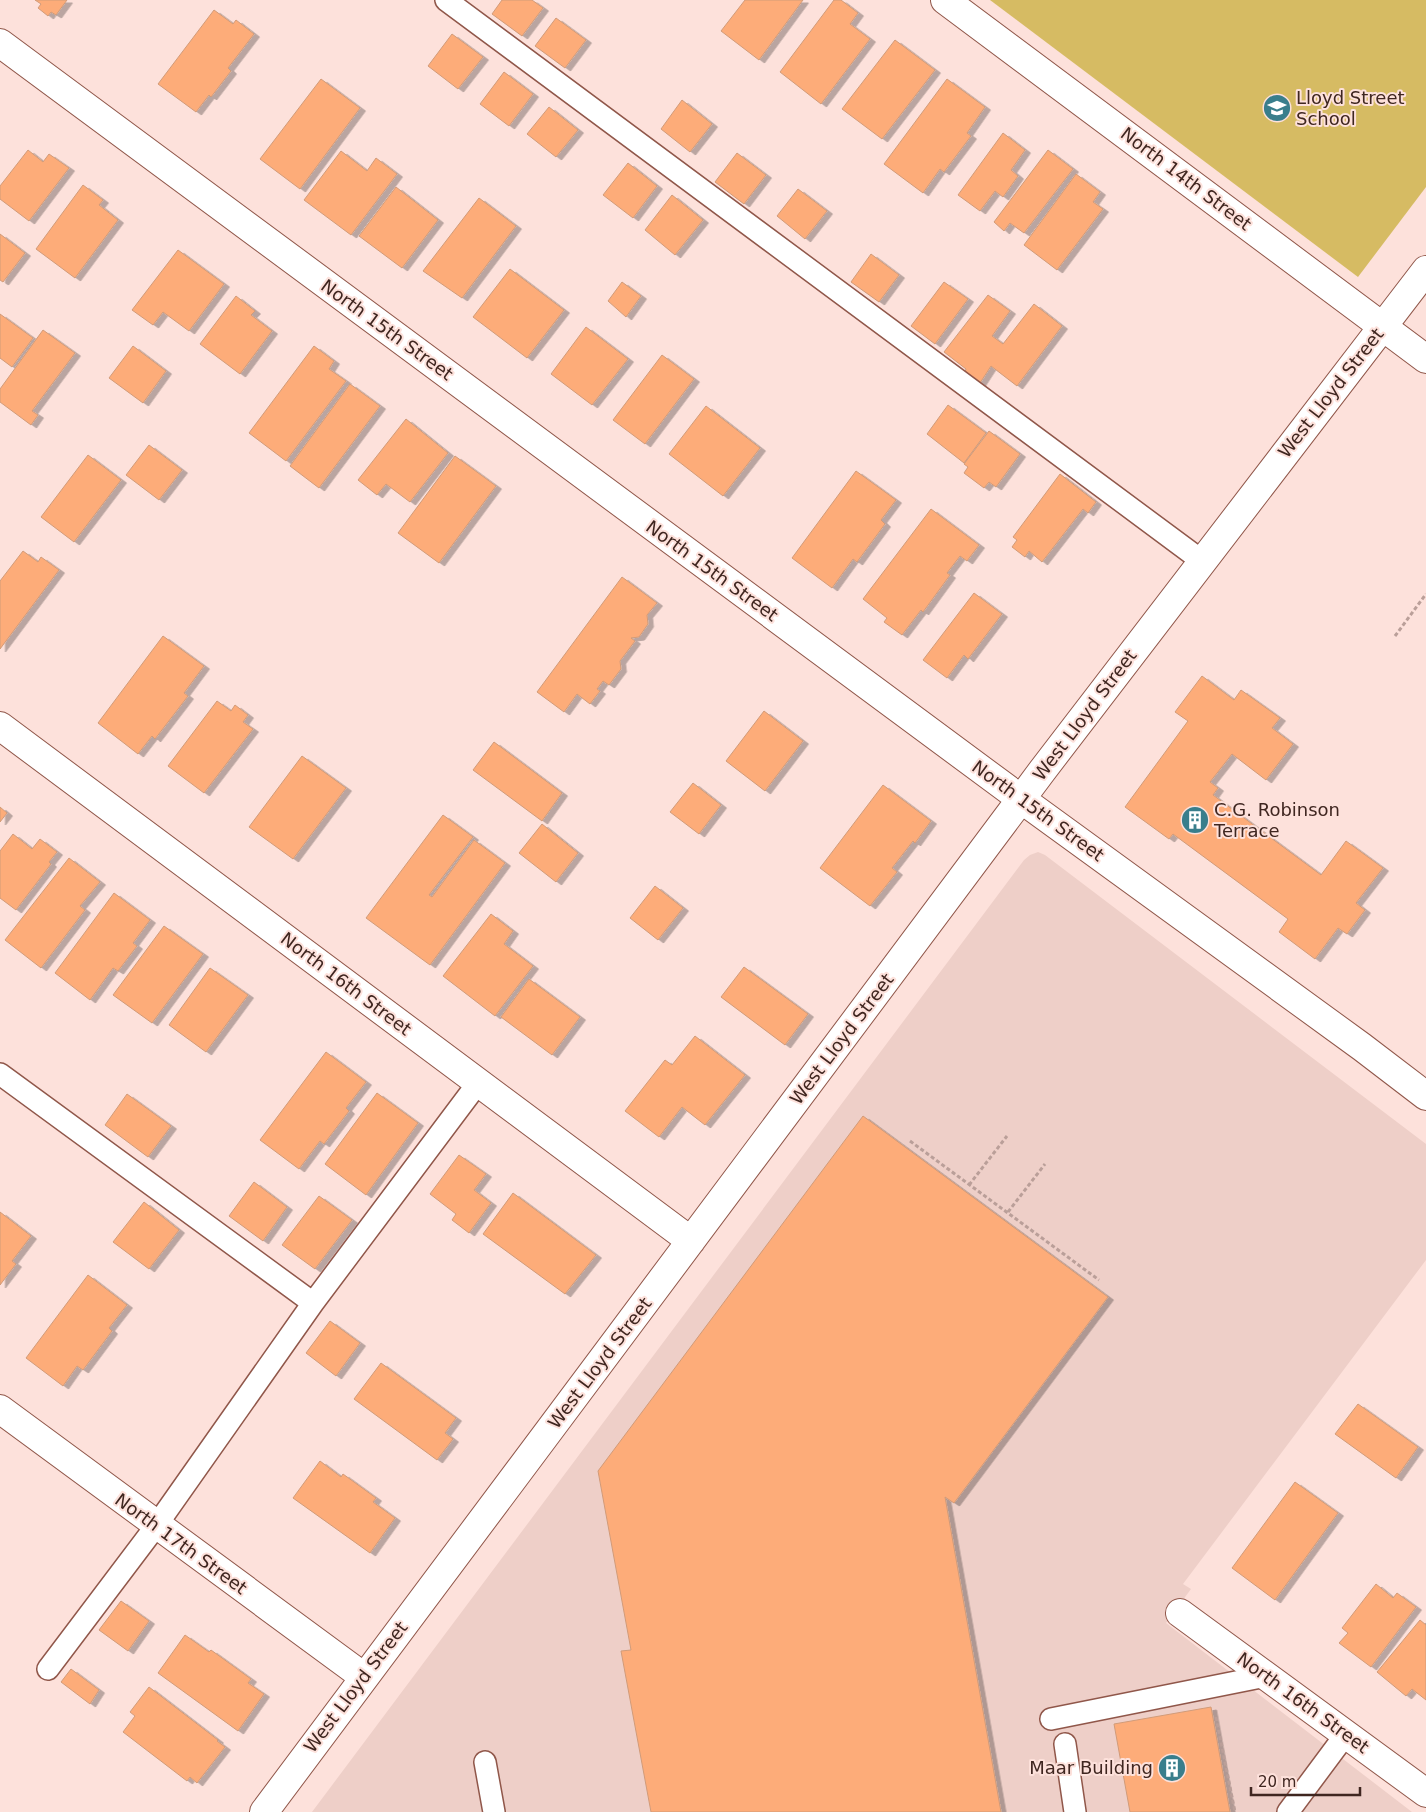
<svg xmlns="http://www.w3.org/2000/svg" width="1426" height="1812" font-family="'DejaVu Sans',sans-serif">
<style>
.built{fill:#eecfc8}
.green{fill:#d6bb63}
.building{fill:#fdac79;stroke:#d19b79;filter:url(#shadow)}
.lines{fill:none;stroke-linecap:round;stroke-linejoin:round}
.lane-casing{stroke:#90574a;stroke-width:24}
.street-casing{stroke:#90574a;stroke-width:30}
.path{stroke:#ba9f99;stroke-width:3;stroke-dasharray:4 2.5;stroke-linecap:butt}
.lane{stroke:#fff;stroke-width:21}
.street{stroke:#fff;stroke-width:28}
.labels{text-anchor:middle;stroke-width:4;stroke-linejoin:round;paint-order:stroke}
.poi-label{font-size:18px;fill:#3f2620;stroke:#fde1db;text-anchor:start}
.street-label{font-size:18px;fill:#3f2620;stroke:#fde1db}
</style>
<defs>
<filter id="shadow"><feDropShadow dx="5.5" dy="3" stdDeviation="0" flood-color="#0004"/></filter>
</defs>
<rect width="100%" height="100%" fill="#fde1db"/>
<path class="built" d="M1038,852L1045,855L1426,1144V1260L1183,1584L1191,1589L1166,1623L1412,1812H312L1024,860L1030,855Z"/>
<path class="green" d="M990,0H1426V187L1358,277Z"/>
<path class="building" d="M35,0H67L56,15L51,12L48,16L38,8L41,4Z
M502,0H532L543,8L522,36L492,14Z
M745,0H803L759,60L721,31Z
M834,0H841L858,13L850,24L870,39L821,104L780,72Z
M214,10L233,24L236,20L254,34L228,68L231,71L211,97L209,95L196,112L158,84Z
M556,18L586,40L565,68L535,46Z
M452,34L483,57L458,89L428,66Z
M895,40L935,70L882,139L842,109Z
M504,72L533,94L509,126L480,104Z
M321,79L360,108L300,189L260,159Z
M947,79L985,107L967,133L971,136L944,172L940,169L923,193L884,164Z
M682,100L712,124L690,152L661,129Z
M549,107L578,130L556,157L527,134Z
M1003,133L1025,150L1011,170L1018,176L1003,197L995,191L980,211L958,195Z
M28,150L43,162L49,154L69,168L29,221L0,199V186Z
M1048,150L1073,169L1024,233L1010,223L1004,231L994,222Z
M341,151L367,171L376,158L397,174L351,235L304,200Z
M737,153L766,175L744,204L715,182Z
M628,163L657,186L633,218L603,195Z
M1076,174L1100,192L1093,202L1103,209L1057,270L1024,245Z
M83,185L103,200L99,205L118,220L75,278L36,249Z
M396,187L438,220L402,268L359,236Z
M798,189L827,211L805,239L777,216Z
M672,195L703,220L675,255L645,230Z
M479,198L516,226L462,298L423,271Z
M0,234L25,253L3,282L0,280Z
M178,250L224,284L189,331L163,312L153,325L132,310Z
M871,254L899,275L879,302L851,282Z
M510,269L564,310L527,358L473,317Z
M622,282L641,296L626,317L608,301Z
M944,282L968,299L935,344L911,326Z
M988,295L1010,311L992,336L1003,344L1034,304L1062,326L1017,386L991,366L980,383L965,372L966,369L944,352Z
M236,296L255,311L251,315L272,331L240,374L200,344Z
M0,314L33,338L12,367L0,358Z
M586,327L628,359L592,405L551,374Z
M43,330L75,353L32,411L38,415L31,425L0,402V389Z
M133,346L166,371L143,403L109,378Z
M314,346L334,361L329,369L346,381L286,461L249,433Z
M662,355L694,379L645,444L613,420Z
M350,384L380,406L319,488L290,466Z
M948,405L986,433L964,463L927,434Z
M706,406L760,448L723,496L669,454Z
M406,419L448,453L410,502L386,484L377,495L358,480Z
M989,431L1020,454L996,487L989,482L984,488L964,473L968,467L964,464Z
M149,445L182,470L159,500L126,475Z
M88,455L121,480L74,542L41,517Z
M455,456L496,486L439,563L398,533Z
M856,471L896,500L881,520L885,524L857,562L853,559L832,588L792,558Z
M1060,474L1096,502L1088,513L1083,509L1042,562L1029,551L1025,557L1012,547L1017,540L1013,537Z
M931,509L979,545L967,561L960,556L947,573L950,575L923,612L921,610L902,635L884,622L887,618L863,599Z
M23,551L38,562L41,557L59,570L0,649V581Z
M622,577L657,603L647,615L648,624L639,637L631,638L635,641L620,661L621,669L609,685L603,681L597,689L600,691L590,704L577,694L564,712L537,692Z
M974,593L1002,614L968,659L964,655L947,678L923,660Z
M163,636L204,666L184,693L188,696L155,739L152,736L138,754L98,723Z
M1202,676L1234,700L1241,690L1280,718L1272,728L1293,744L1266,780L1232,754L1210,782L1218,788L1213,795L1321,875L1346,841L1383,868L1356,903L1365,910L1347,934L1338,928L1315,959L1279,932L1288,919L1173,834L1169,839L1125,807L1188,721L1175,712Z
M217,701L231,711L235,705L248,715L243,722L253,729L204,793L168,766Z
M764,711L803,741L765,791L726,761Z
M494,742L562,793L542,821L473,770Z
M302,756L346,788L293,859L249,827Z
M693,783L721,805L699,834L670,812Z
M883,785L931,821L915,843L913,841L892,868L897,872L870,906L820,868Z
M0,807L7,813L0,822Z
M443,815L473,837L429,895L432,897L474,840L505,863L430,965L366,918Z
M542,824L578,853L556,882L519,853Z
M13,834L32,849L40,839L57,852L49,862L51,864L16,910L0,898V851Z
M69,858L100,882L80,906L85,910L41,968L5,940Z
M655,886L683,908L658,940L630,918Z
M114,893L150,920L133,943L137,946L118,971L113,968L90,1000L55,973Z
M491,914L513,931L504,944L533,966L495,1016L443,976Z
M164,926L203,954L152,1023L113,995Z
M744,967L808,1014L785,1045L721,997Z
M210,968L248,995L206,1052L169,1025Z
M529,979L580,1017L552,1055L501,1017Z
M695,1036L745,1075L705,1125L682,1107L659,1137L625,1111L665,1060L672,1065Z
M326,1052L366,1082L346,1108L349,1111L324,1144L320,1141L299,1169L260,1140Z
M377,1093L418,1123L366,1195L325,1164Z
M127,1094L171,1126L148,1157L105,1125Z
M863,1116L1108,1297L954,1503L945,1497L1001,1812H651L621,1651L631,1650L598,1471Z
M459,1155L486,1174L474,1190L491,1203L469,1233L452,1220L456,1214L430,1194Z
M254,1182L287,1207L263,1241L229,1216Z
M513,1193L596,1255L565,1294L483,1234Z
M319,1196L352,1220L315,1269L282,1245Z
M144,1202L179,1230L149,1269L113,1242Z
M0,1212L31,1236L12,1261L16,1264L0,1285Z
M88,1275L127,1305L109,1328L112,1331L83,1370L77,1366L63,1386L26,1358Z
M330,1321L360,1343L336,1376L306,1353Z
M381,1363L456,1418L445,1433L453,1439L437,1460L354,1399Z
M1358,1404L1418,1447L1396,1478L1335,1434Z
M320,1461L341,1477L343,1474L376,1498L373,1502L395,1518L370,1553L293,1498Z
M1295,1482L1338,1513L1275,1600L1232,1568Z
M1376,1584L1393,1598L1397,1593L1416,1607L1371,1667L1339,1643L1348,1633L1342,1628Z
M121,1601L149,1621L128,1651L99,1630Z
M1420,1620L1426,1625V1700L1412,1689L1406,1696L1377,1672Z
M185,1635L209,1652L211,1650L251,1679L248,1683L264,1694L238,1731L158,1673Z
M71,1669L99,1690L90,1704L61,1682Z
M149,1687L218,1740L217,1741L225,1747L197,1783L190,1777L187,1781L123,1732L135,1716L130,1712Z
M1211,1707L1230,1812H1130L1114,1724Z"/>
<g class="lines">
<defs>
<path id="lane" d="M446,0L1202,561
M0,1074L313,1303
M48,1669L156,1526L313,1303L478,1083
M1051,1719L1266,1676
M1065,1744L1075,1812
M485,1762L494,1812
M1288,1812L1346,1734"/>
<path id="street" d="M945,0L1426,359
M0,43L1021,799L1362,1047L1426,1096
M0,726L691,1241
M0,1409L364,1677
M1180,1613L1426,1793
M264,1812L1042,771L1426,270"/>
</defs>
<use href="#lane" class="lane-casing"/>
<use href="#street" class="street-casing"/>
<path class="path" d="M1395,636L1426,594
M910,1141L1099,1280
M969,1185L1007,1136
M1008,1212L1045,1164
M1216,1717L1235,1812"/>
<use href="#lane" class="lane"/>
<use href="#street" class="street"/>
</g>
<defs>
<symbol id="school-disc" viewBox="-11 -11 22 22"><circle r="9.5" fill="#397e8c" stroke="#fde1db"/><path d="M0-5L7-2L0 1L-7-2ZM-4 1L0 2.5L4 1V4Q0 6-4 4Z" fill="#fff"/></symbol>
<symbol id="building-disc" viewBox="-11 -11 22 22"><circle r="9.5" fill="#397e8c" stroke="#fde1db"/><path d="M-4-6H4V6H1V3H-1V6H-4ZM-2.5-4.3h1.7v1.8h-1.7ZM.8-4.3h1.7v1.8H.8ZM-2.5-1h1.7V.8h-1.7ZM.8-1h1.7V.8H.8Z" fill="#fff"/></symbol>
</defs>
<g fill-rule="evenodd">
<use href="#school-disc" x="1261" y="92" width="32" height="32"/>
<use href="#building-disc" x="1179" y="804" width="32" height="32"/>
<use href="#building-disc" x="1156" y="1752" width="32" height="32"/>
</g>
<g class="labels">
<g class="poi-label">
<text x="1296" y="104">Lloyd Street<tspan x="1296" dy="21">School</tspan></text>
<text x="1214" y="816">C.G. Robinson<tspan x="1214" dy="21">Terrace</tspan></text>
<text x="1153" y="1774" text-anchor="end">Maar Building</text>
</g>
<g class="street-label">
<text transform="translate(1186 179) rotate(37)" y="6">North 14th Street</text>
<text transform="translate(387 330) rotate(36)" y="6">North 15th Street</text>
<text transform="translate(1331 393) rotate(-52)" y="6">West Lloyd Street</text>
<text transform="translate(712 571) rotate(36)" y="6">North 15th Street</text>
<text transform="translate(1085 715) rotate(-53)" y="6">West Lloyd Street</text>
<text transform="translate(1038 811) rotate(36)" y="6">North 15th Street</text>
<text transform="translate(346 984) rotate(37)" y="6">North 16th Street</text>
<text transform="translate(842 1039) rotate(-53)" y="6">West Lloyd Street</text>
<text transform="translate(600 1363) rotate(-53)" y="6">West Lloyd Street</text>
<text transform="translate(181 1544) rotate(36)" y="6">North 17th Street</text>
<text transform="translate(356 1687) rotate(-53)" y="6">West Lloyd Street</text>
<text transform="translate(1303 1703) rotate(36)" y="6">North 16th Street</text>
</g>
</g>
<path d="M1251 1787v8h109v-8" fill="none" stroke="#3f2620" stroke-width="2.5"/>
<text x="1258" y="1787" font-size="15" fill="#3f2620" stroke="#fde1db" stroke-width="4" paint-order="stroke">20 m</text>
</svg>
